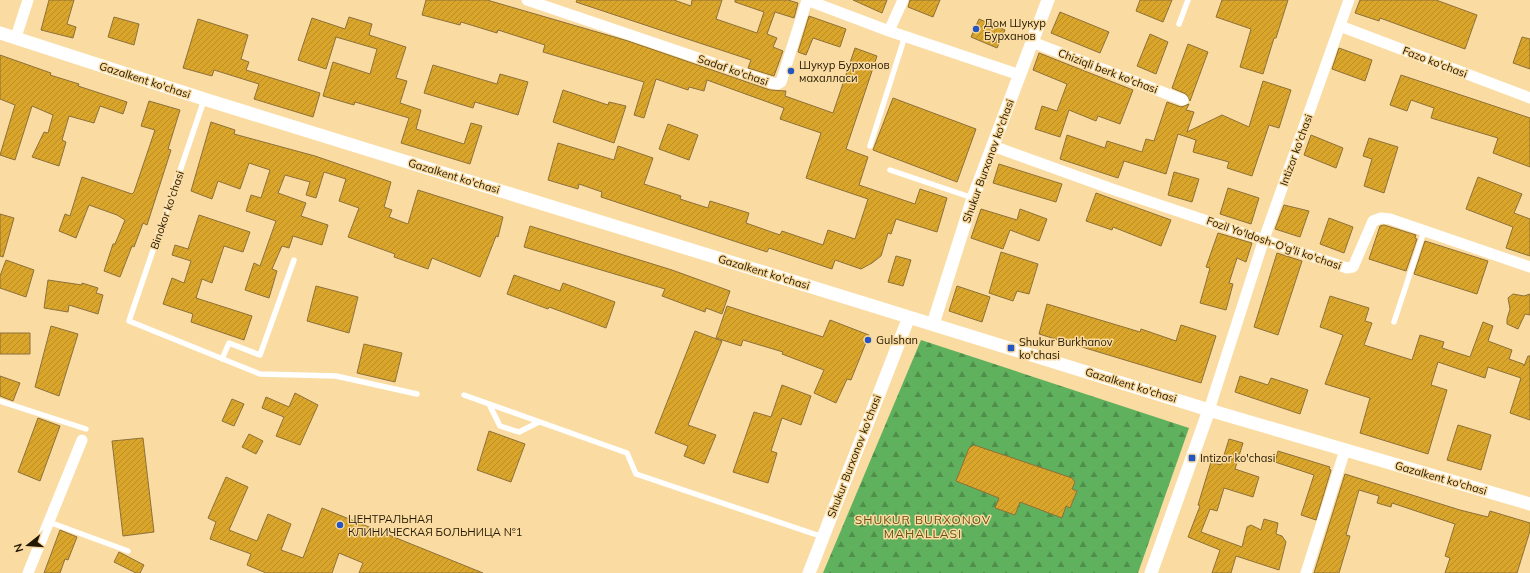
<svg xmlns="http://www.w3.org/2000/svg" width="1530" height="573" font-family="Mulish,sans-serif">
<style>
.forest{fill:url(#forest-firs)}
.building{fill:url(#building-hatch);stroke:#8d713a}
.lines{fill:none;stroke-linecap:round;stroke-linejoin:round}
.service{stroke:#fff;stroke-width:5.5}
.minor{stroke:#fff;stroke-width:11}
.tertiary{stroke:#fff;stroke-width:13}
.poi-dot{fill:#2455c3;stroke:#fadba1;stroke-width:1.5}
.labels{text-anchor:middle;stroke-width:3;stroke-linejoin:round;paint-order:stroke}
.poi-label{font-size:11px;fill:#231802;stroke:#fadba1;text-anchor:start}
.street-label{font-size:11px;fill:#231802;stroke:#fadba1}
.neighbourhood-label{font-size:12px;letter-spacing:1px;fill:#694f13;stroke:#fadba1}
</style>
<defs>
<pattern id="forest-firs" width="22" height="20" patternUnits="userSpaceOnUse"><rect width="22" height="20" fill="#60b15d"/><path d="M5 1l3.5 6h-7zM16 11l3.5 6h-7z" fill="#4f8f4b"/></pattern>
<pattern id="building-hatch" width="6" height="6" patternUnits="userSpaceOnUse"><rect width="6" height="6" fill="#daa52b"/><path d="M-1 1l2-2M0 6l6-6M5 7l2-2" fill="none" stroke="#bb8d25"/></pattern>
</defs>
<rect width="100%" height="100%" fill="#fadba1"/>
<path class="forest" d="M921,340L1189,428L1138,573H823Z"/>
<path class="building" d="M49,0H74L67,24L76,27L73,38L41,30Z
M426,0H487L628,41L770,90L786,91L785,96L833,113L855,48L877,56L846,149L868,157L859,185L915,204L920,189L947,198L937,232L896,219L891,234L888,233L881,256L872,263L861,269L835,260L832,269L769,248L767,252L601,197L602,192L579,184L578,189L548,180L558,143L614,160L618,146L653,158L644,184L681,196L680,199L708,208L710,201L749,213L746,223L780,235L782,231L823,245L828,230L855,239L868,199L806,178L821,133L780,119L784,108L707,80L704,91L689,87L688,90L656,79L644,118L634,115L644,82L543,52L545,45L498,30L497,33L461,22L460,25L422,15Z
M577,0H674L691,6L692,0H722L716,19L757,33L764,12L735,2V0H788L798,3L794,18L775,12L767,34L777,38L773,47L783,51L774,76L748,68L751,60L648,26L576,2Z
M853,0H887L882,13Z
M910,0H940L933,17L908,7Z
M1140,0H1172L1163,22L1136,11Z
M1222,0H1288L1276,38H1274L1263,74L1240,67L1251,29L1216,17Z
M1360,0H1436L1477,15L1465,49L1380,18L1379,21L1355,13Z
M1060,12L1109,32L1100,53L1051,33Z
M809,16L846,29L840,47L813,38L806,55L798,52Z
M114,17L139,24L134,45L108,37Z
M349,17L372,24L369,35L406,47L396,78L407,81L400,103L421,110L416,129L464,144L471,123L482,126L470,164L401,143L409,118L355,102L354,105L323,96L333,62L370,74L377,49L336,37L326,69L298,60L312,18L345,29Z
M198,19L248,35L241,59L249,62L246,70L320,93L313,117L254,99L259,84L214,70L212,76L183,68Z
M979,19L1005,30L997,48L971,37Z
M1150,34L1168,42L1156,74L1137,66Z
M1522,37L1530,39V69L1513,63Z
M1188,44L1208,52L1190,101L1186,94L1172,88Z
M1339,48L1372,60L1365,81L1332,69Z
M1039,53L1133,90L1120,124L1098,116L1096,121L1069,110L1060,137L1035,129L1042,106L1057,111L1067,84L1033,70Z
M0,55L51,73L50,75L79,84L78,86L127,102L123,114L100,106L94,123L69,116L62,140L66,142L59,166L32,157L44,132L48,133L53,115L32,106L15,160L0,155L15,105L0,99Z
M433,65L497,84L500,74L528,82L518,115L475,102L473,108L424,93Z
M1401,75L1530,118V167L1493,153L1498,138L1431,118L1434,108L1411,100L1407,111L1390,105Z
M1263,81L1291,90L1279,128L1269,125L1252,176L1227,168L1229,162L1193,152L1196,140L1178,134L1166,174L1124,161L1118,178L1060,159L1067,135L1105,148L1107,141L1142,152L1146,139L1154,141L1167,102L1181,107L1189,104L1186,110L1194,112L1187,132L1222,115L1249,127Z
M563,90L608,105L609,102L626,106L614,143L553,122Z
M893,98L976,129L957,182L873,150Z
M149,101L180,110L168,149L171,150L147,225L143,223L134,247L132,246L120,277L104,271L113,244H115L125,220L117,215L89,205L76,238L59,231L65,214L70,216L82,177L132,194L134,192L155,130L141,126Z
M211,122L235,130L234,134L315,156L391,182L384,207L392,210L389,217L408,224L418,190L503,217L498,237L496,236L480,277L432,258L428,269L394,257L395,254L348,237L359,208L339,201L346,179L324,172L316,198L306,195L310,182L285,175L278,193L306,203L301,216L328,225L322,245L293,236L289,248L282,246L272,269L277,271L269,298L245,290L254,263L260,266L276,221L246,211L251,195L261,198L270,170L249,163L240,189L218,181L212,199L191,191Z
M668,124L698,135L689,160L659,149Z
M1311,135L1343,148L1336,168L1304,155Z
M1369,138L1398,147L1384,193L1364,186L1372,159L1363,156Z
M999,164L1062,184L1056,202L993,183Z
M1174,172L1199,179L1192,202L1168,195Z
M1478,177L1522,194L1514,213L1530,219V256L1506,248L1513,227L1466,209Z
M1228,188L1259,198L1251,224L1220,214Z
M1096,193L1171,220L1161,246L1113,227L1112,230L1086,221Z
M1284,205L1309,211L1300,237L1275,229Z
M981,209L1017,220L1020,209L1047,219L1039,241L1010,230L1003,249L971,238Z
M0,214L14,218L3,257L0,256Z
M199,215L250,232L243,252L224,246L212,283L202,279L196,298L252,316L244,340L191,322L193,314L163,304L172,278L184,283L191,261L172,255L175,245L188,249Z
M1329,218L1353,227L1344,253L1320,244Z
M1384,225L1416,235L1415,238L1417,239L1406,271L1369,259L1380,226Z
M530,226L672,270L730,291L722,314L706,308L705,312L662,296L665,289L524,247Z
M1218,233L1252,243L1246,262L1237,258L1229,283L1233,284L1226,310L1200,303L1210,268L1206,267Z
M1425,241L1488,261L1477,294L1414,274Z
M1001,252L1038,264L1029,294L1017,291L1013,301L989,293Z
M1277,253L1302,261L1278,335L1254,327Z
M896,256L911,260L903,286L888,282Z
M6,260L34,270L26,297L0,288V276Z
M514,275L560,291L563,283L615,302L606,328L549,307L548,309L507,294Z
M48,280L82,285V283L98,288L96,293L103,295L98,314L69,305L68,312L44,308Z
M316,286L358,297L349,333L307,321Z
M957,286L990,297L982,322L949,311Z
M1513,294L1524,296L1530,294V315L1525,314L1518,329L1507,324V319L1510,309L1508,298Z
M1330,296L1369,308L1365,321L1372,323L1364,345L1412,360L1420,335L1444,342L1442,348L1470,357L1483,322L1493,326L1488,341L1512,350L1509,359L1523,364L1524,366L1528,356H1530V420L1510,413L1521,378L1488,367L1485,378L1438,362L1431,385L1447,390L1428,454L1360,433L1370,398L1325,384L1343,335L1320,327Z
M1047,304L1140,332L1141,329L1176,341L1181,325L1216,336L1201,383L1039,334Z
M727,306L823,337L830,320L869,335L851,380L847,379L836,403L814,393L824,370L782,354L783,352L743,340L741,346L716,338Z
M51,326L78,334L59,396L35,387Z
M695,331L722,341L688,425L716,435L704,464L684,456L688,446L655,433Z
M0,333H30V354H0Z
M364,344L402,353L395,382L357,373Z
M0,376L20,383L13,401L0,396Z
M1240,376L1268,385L1271,378L1308,390L1300,414L1235,392Z
M782,385L811,396L801,425L782,418L771,451L777,453L768,483L733,472L754,412L771,417Z
M295,393L318,405L300,445L276,436L284,417L262,408L266,397L289,407Z
M232,399L244,404L234,426L222,421Z
M38,418L60,426L40,481L18,472Z
M1458,425L1491,435L1481,470L1447,460Z
M489,431L525,444L511,482L477,470Z
M249,434L263,441L256,454L242,447Z
M143,438L154,532L123,536L112,441Z
M1229,439L1243,443L1235,469L1259,477L1253,497L1224,488L1217,511L1210,509L1201,532L1242,547L1247,527L1251,525L1261,530L1264,519L1278,523L1276,534L1282,536L1286,542L1279,570L1236,556L1231,573H1212L1220,550L1188,537L1200,506L1198,505L1211,462L1221,465Z
M974,445L1072,478L1075,482L1072,489L1077,491L1070,508L1066,506L1062,518L1020,502L1015,515L995,508L999,498L956,481L969,448Z
M1278,451L1330,467L1329,469L1331,470L1316,520L1301,515L1314,475L1275,462Z
M1345,474L1460,510L1488,517L1490,511L1530,523V531L1517,573H1445L1450,558L1445,556L1455,524L1392,503L1391,507L1377,503L1379,496L1359,490L1346,535L1350,536L1339,573H1314Z
M226,477L248,487L229,530L257,541L268,514L291,524L281,550L303,558L322,508L483,573H359L363,563L339,553L332,573H266L247,565L251,554L210,539L216,522L208,518Z
M60,530L77,537L68,560L65,559L60,573H44Z
M119,552L144,565L140,573H136L114,562Z"/>
<g class="lines">
<path class="service" d="M1179,24L1188,0
M204,100L129,321L260,374L336,376L417,394
M870,146L905,36
M890,170L973,198
M1394,322L1424,231
M222,359L229,343L260,355L294,260
M464,395L627,453L636,474L823,537
M0,401L86,429
M489,404L500,426L519,432L539,422
M49,522L128,551"/>
<path class="minor" d="M527,0L772,83L778,84L781,82L807,0L889,31L1020,75
M1340,26L1530,98
M889,31L903,0
M16,37L28,0
M1032,42L1183,100
M993,146L1112,189L1347,268L1353,267L1373,221L1381,218L1390,219L1530,267
M1209,410L1264,239L1349,0
M28,573L82,440
M1306,573L1345,450"/>
<path class="tertiary" d="M0,33L204,99L1209,410L1530,504
M933,324L973,198L1048,0
M809,573L909,317
M1151,573L1209,410"/>
</g>
<g class="poi-dot">
<circle cx="976" cy="29" r="4"/>
<circle cx="791" cy="71" r="4"/>
<circle cx="868" cy="340" r="4"/>
<rect x="1007" y="344" width="8" height="8" rx="2"/>
<rect x="1188" y="454" width="8" height="8" rx="2"/>
<circle cx="340" cy="525" r="4"/>
</g>
<g class="labels">
<g class="poi-label">
<text x="984" y="27">Дом Шукур<tspan x="984" dy="13">Бурханов</tspan></text>
<text x="799" y="69">Шукур Бурхонов<tspan x="799" dy="13">махалласи</tspan></text>
<text x="876" y="344">Gulshan</text>
<text x="1019" y="346">Shukur Burkhanov<tspan x="1019" dy="13">ko'chasi</tspan></text>
<text x="1200" y="462">Intizor ko'chasi</text>
<text x="348" y="523">ЦЕНТРАЛЬНАЯ<tspan x="348" dy="13">КЛИНИЧЕСКАЯ БОЛЬНИЦА №1</tspan></text>
</g>
<g class="street-label">
<text transform="translate(1435 62) rotate(21)" y="4">Fazo ko'chasi</text>
<text transform="translate(733 70) rotate(19)" y="4">Sadaf ko'chasi</text>
<text transform="translate(1108 71) rotate(21)" y="4">Chiziqli berk ko'chasi</text>
<text transform="translate(145 80) rotate(18)" y="4">Gazalkent ko'chasi</text>
<text transform="translate(1296 150) rotate(-70)" y="4">Intizor ko'chasi</text>
<text transform="translate(988 161) rotate(-70)" y="4">Shukur Burxonov ko'chasi</text>
<text transform="translate(454 176) rotate(17)" y="4">Gazalkent ko'chasi</text>
<text transform="translate(167 210) rotate(-71)" y="4">Binokor ko'chasi</text>
<text transform="translate(1274 243) rotate(19)" y="4">Fozil Yo'ldosh-O'g'li ko'chasi</text>
<text transform="translate(764 272) rotate(17)" y="4">Gazalkent ko'chasi</text>
<text transform="translate(1131 385) rotate(17)" y="4">Gazalkent ko'chasi</text>
<text transform="translate(854 456) rotate(-69)" y="4">Shukur Burxonov ko'chasi</text>
<text transform="translate(1441 478) rotate(16)" y="4">Gazalkent ko'chasi</text>
</g>
<g class="neighbourhood-label">
<text x="923" y="524">SHUKUR BURXONOV<tspan x="923" dy="14">MAHALLASI</tspan></text>
</g>
</g>
<g transform="translate(28 545) rotate(253)" stroke="#fadba1" stroke-width="3" paint-order="stroke">
<path d="M0-3L7 15L0 10L-7 15Z" fill="#231802"/>
<text y="-6" font-size="11" font-weight="bold" text-anchor="middle" fill="#231802">N</text>
</g>
</svg>
